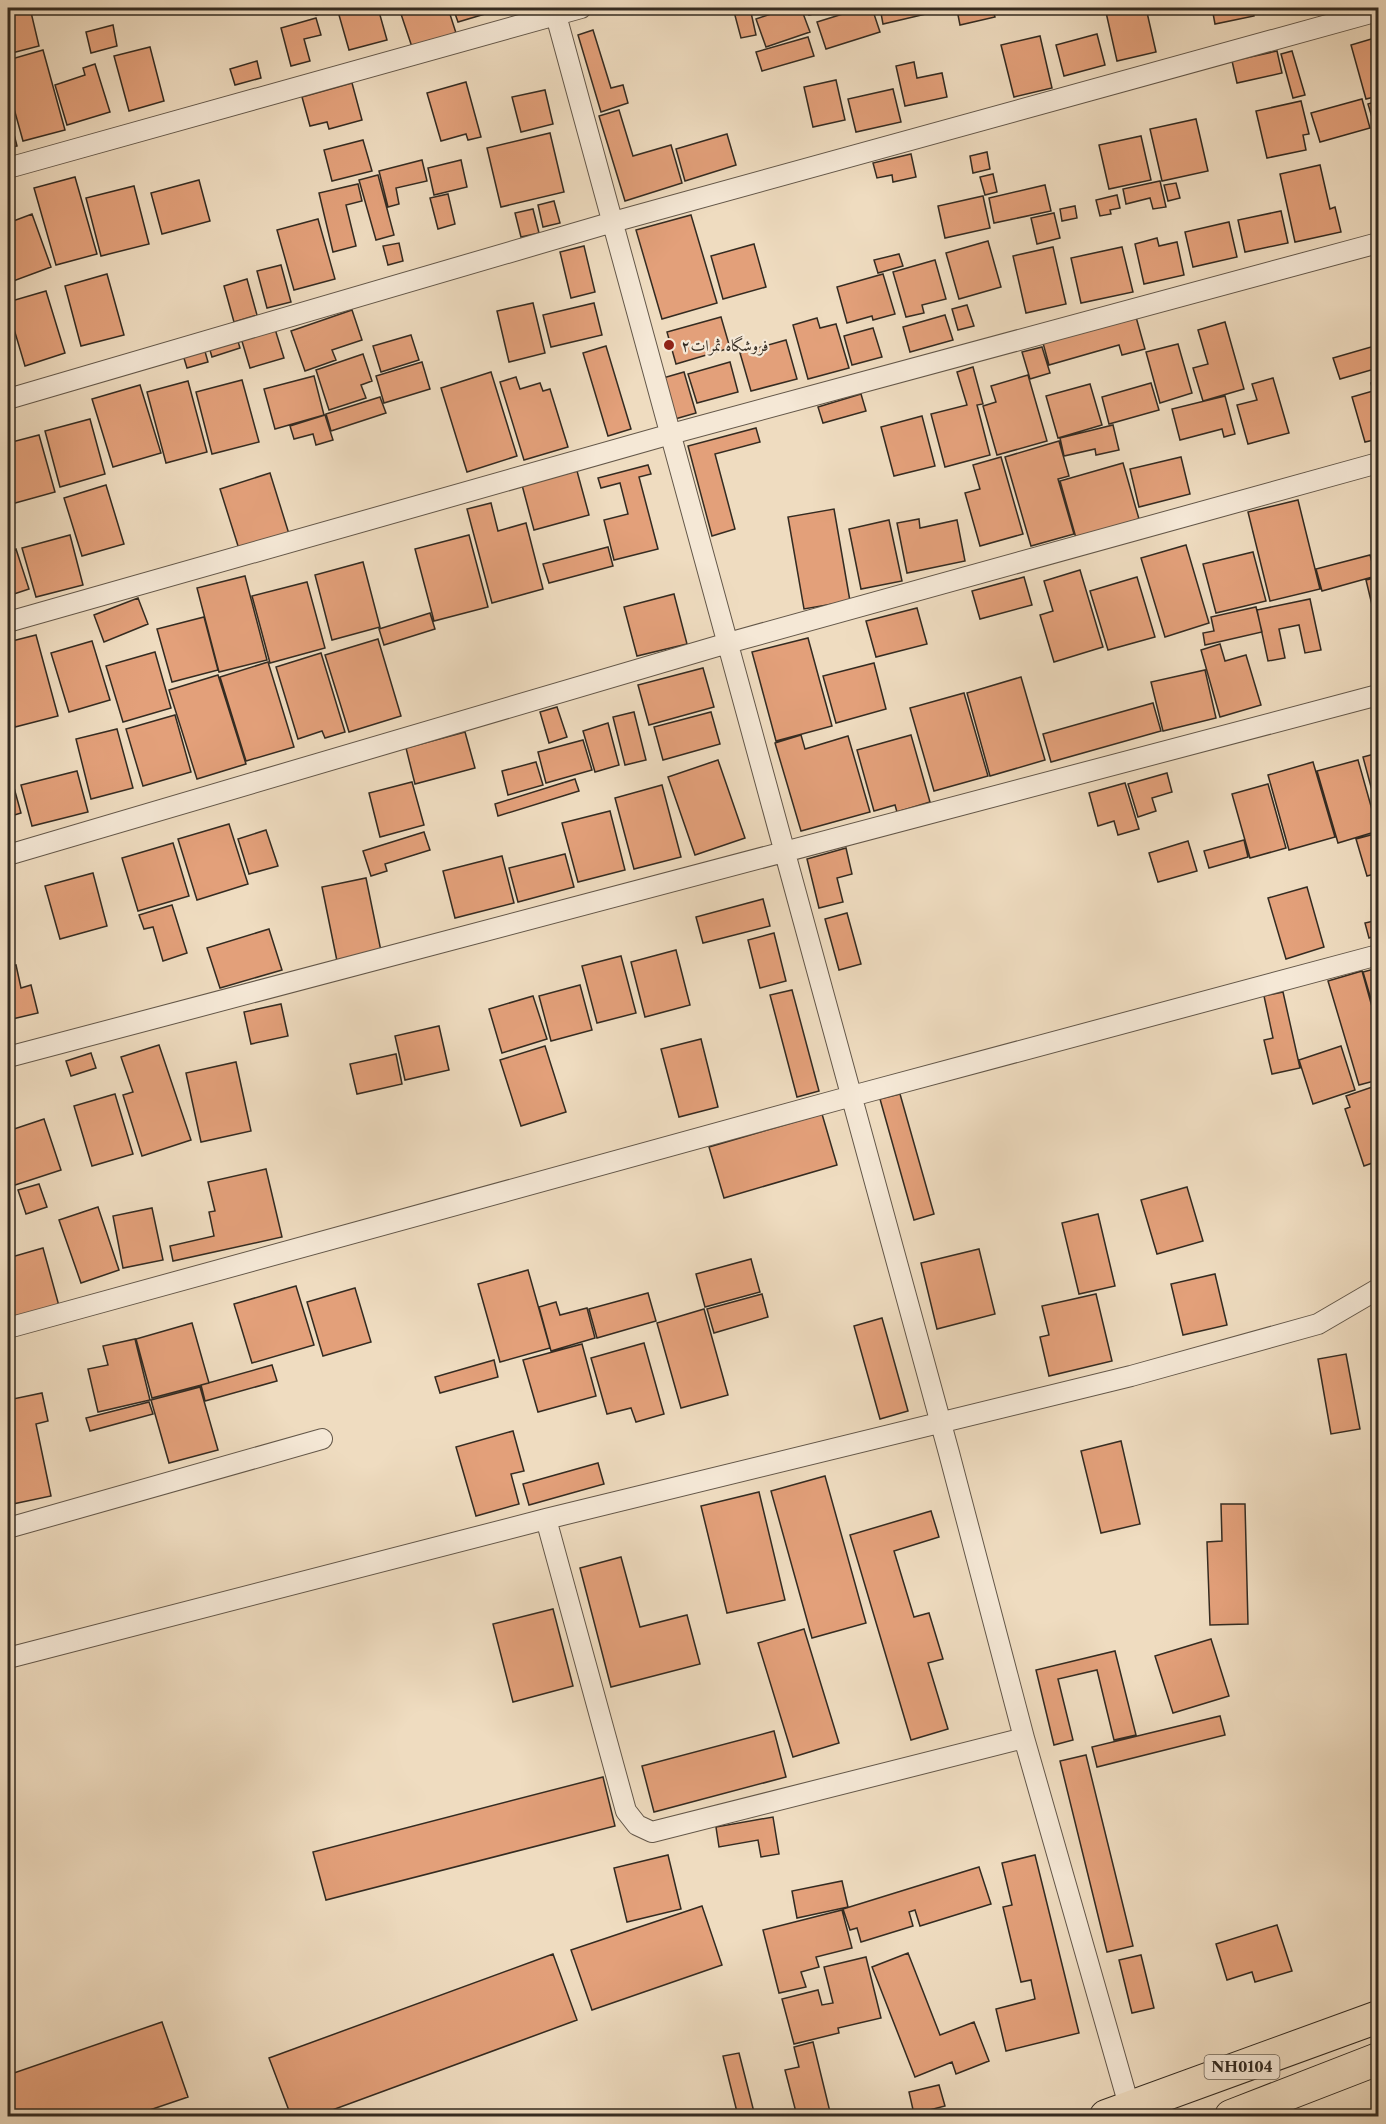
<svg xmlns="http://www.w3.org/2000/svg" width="1386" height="2124" font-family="'Libre Caslon Text',Amiri,serif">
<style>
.building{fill:#e3a07a;stroke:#342b21;stroke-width:1.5}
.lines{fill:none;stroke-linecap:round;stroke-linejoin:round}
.minor-casing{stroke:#635749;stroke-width:22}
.trunk-casing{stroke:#342b21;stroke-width:34}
.minor{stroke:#f5e8d6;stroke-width:20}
.trunk{stroke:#efdcc0;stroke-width:32}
.poi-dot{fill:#8f2418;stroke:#f5e8d6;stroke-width:2}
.labels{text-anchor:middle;stroke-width:4.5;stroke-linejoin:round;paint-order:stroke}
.shield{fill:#f5e8d6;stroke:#6e6457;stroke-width:1.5}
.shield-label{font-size:15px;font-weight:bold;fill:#342b21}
.poi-label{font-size:16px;fill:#342b21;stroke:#f5e8d6;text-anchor:start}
</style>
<rect width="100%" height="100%" fill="#efdcc0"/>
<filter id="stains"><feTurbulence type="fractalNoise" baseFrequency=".00333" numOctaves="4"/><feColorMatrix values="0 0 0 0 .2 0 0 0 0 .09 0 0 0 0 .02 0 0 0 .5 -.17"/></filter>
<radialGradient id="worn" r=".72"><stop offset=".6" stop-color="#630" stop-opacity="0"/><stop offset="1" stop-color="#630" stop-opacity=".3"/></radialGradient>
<path class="building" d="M8,8H30L39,46L8,54Z
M314,8H330L331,11L316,15Z
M337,8H378L387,40L349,50Z
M399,8H448L456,33L412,47Z
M453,8H505L458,22Z
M733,8H750L756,35L741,38Z
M789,8H801L810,32L766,47L756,19Z
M807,8H828L829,10L809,15Z
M862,8H872L880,32L826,49L817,22Z
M880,8H924L926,14L883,24Z
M965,8H992L995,17L960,25L957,10Z
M1105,8H1146L1156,52L1117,61Z
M1212,8H1252L1254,16L1215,24Z
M316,18L321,35L304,39L310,61L291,66L281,28Z
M113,25L117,46L91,53L86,32Z
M593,30L611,88L623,85L628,103L601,112L578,35Z
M1097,34L1105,65L1064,76L1056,45Z
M1040,36L1052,88L1014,97L1001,45Z
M808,37L814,56L762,71L756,52Z
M1378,37V96L1366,99L1351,45Z
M150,47L164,101L129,111L114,56Z
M43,50L65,130L23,141L8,87V60Z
M1277,51L1282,73L1237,83L1232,61Z
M1292,51L1305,95L1293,98L1281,54Z
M257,61L261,78L235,85L230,69Z
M914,62L917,78L942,73L947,97L905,106L896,66Z
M95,64L110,112L67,125L55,85L85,75L83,68Z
M836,80L845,120L813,127L804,87Z
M466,82L481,137L468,140L466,134L441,141L427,93Z
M352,83L362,120L329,129L327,122L310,126L302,97Z
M893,89L901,122L856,132L848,99Z
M545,90L553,124L521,132L512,97Z
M1362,99L1370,128L1320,142L1311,113Z
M1301,101L1309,134L1303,135L1306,150L1267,158L1256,111Z
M1378,101V123L1374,124L1368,104Z
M619,110L633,156L671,145L682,183L625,201L599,116Z
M8,111L17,146L8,148Z
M1196,119L1208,171L1162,181L1150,129Z
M550,133L564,192L501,207L487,148Z
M727,134L736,165L685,181L676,149Z
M1141,136L1151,180L1109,189L1099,145Z
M363,140L372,171L332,181L324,150Z
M987,152L990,169L973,173L970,156Z
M911,154L916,177L893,182L892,175L877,178L873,163Z
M422,160L427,181L396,188L399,204L388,207L379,171Z
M461,160L467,187L434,195L428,168Z
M1320,165L1330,209L1335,207L1341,232L1295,242L1280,174Z
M993,174L997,192L985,195L980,177Z
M378,175L394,235L376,240L359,180Z
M75,177L97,254L56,265L34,188Z
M199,180L210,221L162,234L151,193Z
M1160,181L1166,207L1153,209L1150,198L1126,204L1123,189Z
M1176,183L1180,198L1168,201L1164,185Z
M358,184L362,201L346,205L356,246L333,252L319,193Z
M1045,185L1051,211L994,223L989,198Z
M134,186L149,244L101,256L86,198Z
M448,194L455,224L438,229L430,198Z
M1117,195L1120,208L1110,210L1111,214L1100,216L1096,200Z
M983,196L990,228L945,238L938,206Z
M554,201L560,223L543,227L538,205Z
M1075,206L1077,218L1062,221L1060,209Z
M533,209L539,233L521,237L515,213Z
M1281,211L1288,243L1245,252L1238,220Z
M1054,213L1060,238L1037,244L1031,218Z
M32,214L51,267L8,283V223Z
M691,215L717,303L662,319L636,230Z
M318,219L335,279L294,290L277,230Z
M1229,222L1237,257L1193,267L1185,232Z
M1157,238L1159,246L1177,242L1184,275L1144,284L1135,244Z
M988,241L1001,287L959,299L946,253Z
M399,243L403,261L388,265L383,246Z
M754,244L766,287L723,299L711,256Z
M584,246L595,292L571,298L560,252Z
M1053,247L1066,304L1026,313L1013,256Z
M1122,247L1133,292L1081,303L1071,258Z
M899,254L903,266L878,273L874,260Z
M935,260L946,299L922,305L924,313L906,317L893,272Z
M281,265L291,302L267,308L257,271Z
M107,274L124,335L81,346L65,286Z
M883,274L895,314L873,320L872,316L847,323L837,287Z
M247,279L257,315L234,322L224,286Z
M46,291L65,353L25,366L8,309V302Z
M533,303L545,353L509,362L497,311Z
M594,303L602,335L551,347L543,315Z
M967,305L974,326L958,330L952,309Z
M352,310L362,340L332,350L336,360L305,371L291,331Z
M945,315L953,340L910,352L903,327Z
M721,317L730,348L676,364L667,332Z
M1136,317L1145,349L1122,355L1119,345L1049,365L1043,343Z
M817,318L820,328L836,324L849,368L808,379L793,325Z
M1225,322L1244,389L1203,401L1193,368L1208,364L1198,330Z
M873,328L882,357L852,365L844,336Z
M275,329L284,358L250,368L241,338Z
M411,335L419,360L381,372L373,346Z
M237,338L240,348L212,357L209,347Z
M786,340L797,379L751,391L740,353Z
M1178,344L1192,393L1160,403L1146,352Z
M1378,345V368L1340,379L1333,358Z
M606,346L631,429L608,436L583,353Z
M1042,347L1050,373L1030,379L1022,352Z
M204,348L208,362L187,368L183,355Z
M363,354L372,381L361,385L366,398L329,410L316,370Z
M422,362L430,389L384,403L376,376Z
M730,362L738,392L697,403L688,374Z
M973,367L983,404L977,405L990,455L945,467L931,414L967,405L957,372Z
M491,372L517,456L467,472L441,388Z
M684,372L696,413L675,419L663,378Z
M1028,375L1047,441L997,455L983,406L996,402L991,386Z
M314,376L324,415L275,429L264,389Z
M516,377L520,389L540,383L543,391L550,389L568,447L524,460L500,382Z
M1273,378L1289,433L1248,444L1237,405L1257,400L1252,384Z
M242,380L259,442L212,454L196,392Z
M1378,380V439L1365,442L1352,397L1373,391L1371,383Z
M188,381L207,452L166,463L147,392Z
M1151,383L1159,410L1109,424L1102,397Z
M1090,384L1102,425L1058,438L1046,396Z
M140,385L161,453L113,467L92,399Z
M861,394L866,411L823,423L818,407Z
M1225,396L1235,434L1224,437L1222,429L1180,440L1172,409Z
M380,397L386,413L331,431L326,414Z
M325,415L333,440L316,445L313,434L294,439L290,426Z
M922,416L935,466L894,476L881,427Z
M90,419L105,474L60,487L45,431Z
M1113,425L1119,450L1096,455L1095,449L1064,456L1060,438Z
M756,428L760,442L715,454L735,529L712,536L688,446Z
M39,435L55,492L8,505V443Z
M1059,441L1069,476L1058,479L1074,534L1031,546L1005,457Z
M1001,457L1023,534L980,546L965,493L980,489L973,465Z
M1181,457L1190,494L1139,507L1130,469Z
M1123,463L1139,519L1076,538L1060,481Z
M648,465L651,474L639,477L658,549L614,560L604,520L628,514L620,483L601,488L598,478Z
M577,471L589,515L534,530L522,485Z
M270,473L289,534L239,549L220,489Z
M106,485L124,544L82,556L64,498Z
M1298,500L1320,589L1270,601L1248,512Z
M491,503L498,531L526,523L543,589L492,603L467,509Z
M834,509L850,601L804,609L788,517Z
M919,519L920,528L957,520L965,561L907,573L897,523Z
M889,520L902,581L861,589L849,529Z
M70,535L83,585L36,597L22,548Z
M469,535L488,607L434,621L415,549Z
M1186,545L1209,623L1165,637L1141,558Z
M608,547L613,566L549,583L543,564Z
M16,549L29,589L8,596V552Z
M1253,552L1266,601L1216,613L1203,564Z
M1370,555L1376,576L1322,591L1316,569Z
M363,562L380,627L332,640L315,575Z
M1080,570L1103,647L1054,662L1040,615L1053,611L1044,581Z
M245,576L267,660L219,672L197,588Z
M1024,577L1032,605L980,619L972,591Z
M1137,577L1155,637L1108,650L1090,591Z
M1378,577V630L1366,580Z
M307,582L325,648L270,663L252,596Z
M674,594L687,644L637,656L624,607Z
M138,598L148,624L104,642L94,615Z
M1310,599L1321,650L1305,653L1299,625L1279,629L1285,658L1268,661L1257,610Z
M1256,607L1262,632L1205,645L1203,633L1214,631L1211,617Z
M917,608L927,644L876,657L866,621Z
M430,613L435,629L384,645L379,629Z
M204,617L218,670L172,682L157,629Z
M36,635L58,716L15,727L8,701V642Z
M808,638L832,726L776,741L752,652Z
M378,639L401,716L349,732L325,655Z
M92,641L110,700L69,712L51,653Z
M1220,644L1225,661L1246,655L1261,705L1220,717L1201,650Z
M155,652L171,708L123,722L106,666Z
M321,653L345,732L325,738L322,731L298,739L276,667Z
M268,662L294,747L246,761L220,677Z
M874,663L886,709L836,723L823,676Z
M703,668L714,707L649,725L638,685Z
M1205,670L1216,718L1163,731L1151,682Z
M218,675L246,764L197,779L169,690Z
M1021,677L1045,760L990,776L967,693Z
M964,693L988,776L934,791L910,708Z
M1153,703L1161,731L1051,762L1043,734Z
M557,707L567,737L549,743L540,712Z
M634,712L646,760L625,765L613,717Z
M711,712L720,744L663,760L654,727Z
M175,715L191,772L143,786L126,729Z
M608,723L619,765L595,772L583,731Z
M117,729L133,788L91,799L76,739Z
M465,732L475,768L415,784L406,748Z
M801,735L805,749L848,736L870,812L801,831L775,743Z
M911,735L930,802L897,812L895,805L874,811L857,750Z
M583,740L592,770L546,783L538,752Z
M1378,753V813L1363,757Z
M718,760L745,838L695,855L668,777Z
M1358,760L1378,831L1338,843L1317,771Z
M536,762L543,785L508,795L502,771Z
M1313,762L1335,837L1289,850L1268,775Z
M8,766L21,813L8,817Z
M77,771L88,812L32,826L21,785Z
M1167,773L1172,792L1152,798L1156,811L1138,817L1128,784Z
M575,779L579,791L498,816L495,804Z
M412,782L424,825L380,837L369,793Z
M1125,783L1139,829L1118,835L1114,821L1098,826L1089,793Z
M1268,784L1286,848L1250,858L1232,794Z
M662,785L681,857L634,869L615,798Z
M610,811L625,870L578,882L562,823Z
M229,824L248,884L197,900L178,839Z
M266,830L278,866L249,874L238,839Z
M424,832L430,850L385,864L387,871L371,876L363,851Z
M1378,833V873L1367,876L1356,839Z
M1244,840L1248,857L1209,868L1204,851Z
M1188,841L1197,871L1158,882L1149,853Z
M173,843L189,896L138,911L122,858Z
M846,848L852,874L837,878L843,902L819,908L807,859Z
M565,854L574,887L518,902L509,868Z
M502,856L514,903L455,918L443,871Z
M93,873L107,926L60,939L45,886Z
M366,878L381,951L337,961L322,887Z
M1307,887L1324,947L1286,959L1268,898Z
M763,899L770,926L703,943L696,917Z
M172,905L187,953L163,961L153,927L144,929L139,915Z
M847,913L861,964L839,970L825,919Z
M1378,920V935L1369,938L1365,923Z
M269,929L282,970L220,988L207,948Z
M774,933L786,981L760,988L748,940Z
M676,950L690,1005L645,1017L631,962Z
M621,956L636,1013L597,1023L582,966Z
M16,965L21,988L31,985L38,1013L8,1020V967Z
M1378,968V1023L1363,972Z
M1362,971L1378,1028V1080L1359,1085L1328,981Z
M580,985L592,1030L551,1041L539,996Z
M792,990L819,1091L797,1097L770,995Z
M1283,992L1300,1068L1272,1074L1264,1040L1273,1038L1264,996Z
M533,996L547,1039L502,1053L489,1009Z
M281,1004L288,1036L251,1044L244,1012Z
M439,1026L449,1070L405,1080L395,1036Z
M701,1039L718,1107L679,1117L661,1049Z
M159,1045L191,1140L142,1156L123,1095L133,1092L121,1057Z
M545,1046L566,1112L521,1126L500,1060Z
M1341,1046L1355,1090L1313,1104L1299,1060Z
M91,1053L96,1068L71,1076L66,1061Z
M396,1054L402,1084L357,1094L350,1064Z
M236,1062L251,1131L201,1142L186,1073Z
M1378,1085V1161L1364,1166L1345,1109L1350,1107L1346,1096Z
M115,1094L133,1154L92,1166L74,1106Z
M900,1094L934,1214L914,1220L880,1099Z
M822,1114L837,1165L724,1198L709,1147Z
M44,1119L61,1170L9,1187L8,1181V1131Z
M266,1169L282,1237L173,1261L170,1246L214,1236L209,1212L215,1211L208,1182Z
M39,1184L47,1207L26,1214L18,1190Z
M1187,1187L1203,1241L1157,1254L1141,1200Z
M98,1207L119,1270L81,1283L59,1220Z
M152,1208L163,1260L123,1268L113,1216Z
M1098,1214L1115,1286L1079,1294L1062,1223Z
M43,1248L59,1306L8,1320V1258Z
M979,1249L995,1314L937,1329L921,1263Z
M751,1259L760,1292L705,1307L696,1274Z
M528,1270L550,1348L500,1362L478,1284Z
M1215,1274L1227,1325L1183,1335L1171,1284Z
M296,1286L314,1345L252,1363L234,1304Z
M355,1288L371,1342L323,1356L307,1302Z
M648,1293L656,1321L597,1338L589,1309Z
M762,1294L768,1317L714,1333L707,1309Z
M1096,1294L1112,1361L1049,1376L1040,1337L1049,1335L1042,1306Z
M556,1302L560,1315L587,1308L595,1338L551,1351L539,1307Z
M704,1309L728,1395L681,1408L657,1323Z
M882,1318L908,1411L880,1419L854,1326Z
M192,1323L209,1383L152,1398L136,1339Z
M135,1339L150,1400L98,1412L88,1369L108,1365L103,1346Z
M644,1343L664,1414L636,1422L631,1408L607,1414L591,1358Z
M582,1344L596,1396L538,1412L523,1360Z
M1346,1354L1360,1429L1331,1434L1318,1359Z
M494,1360L498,1377L440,1393L435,1377Z
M272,1365L277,1381L205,1401L201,1385Z
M200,1387L218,1450L169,1463L151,1400Z
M42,1393L48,1421L36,1424L51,1496L8,1505V1400Z
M149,1402L153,1414L90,1431L86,1418Z
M513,1431L524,1471L511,1474L519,1504L476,1516L456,1447Z
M1121,1441L1140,1524L1101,1533L1081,1451Z
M598,1463L604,1484L529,1505L523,1484Z
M825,1476L866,1623L812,1638L771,1491Z
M759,1492L785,1600L727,1613L701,1506Z
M1221,1504H1245L1248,1624L1210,1625L1207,1542L1222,1541Z
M931,1511L939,1537L894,1551L914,1617L929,1613L943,1659L928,1663L948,1729L911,1740L850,1535Z
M621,1557L640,1627L687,1615L700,1664L611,1687L580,1568Z
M553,1609L573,1686L513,1702L493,1624Z
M804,1629L839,1743L793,1757L758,1643Z
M1211,1639L1229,1696L1173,1713L1155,1656Z
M1115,1651L1136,1735L1114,1740L1097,1670L1058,1679L1073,1740L1054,1745L1036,1670Z
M1220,1716L1225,1735L1097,1767L1092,1747Z
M774,1731L786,1777L654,1812L642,1766Z
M1086,1755L1133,1946L1107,1952L1060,1761Z
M603,1777L615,1826L326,1900L313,1852Z
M773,1817L779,1854L761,1857L758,1840L719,1847L716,1827Z
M668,1855L681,1909L627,1922L614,1868Z
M1035,1855L1079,2033L1006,2051L996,2009L1035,1999L1031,1980L1021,1982L1003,1907L1012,1905L1002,1863Z
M979,1867L991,1904L920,1926L915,1910L909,1912L913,1926L861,1942L857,1928L850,1930L843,1909Z
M1375,1877H1378V1898Z
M842,1881L848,1907L797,1918L792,1891Z
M702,1906L722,1965L592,2010L571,1950Z
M842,1910L852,1948L816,1957L819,1967L801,1972L806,1987L779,1993L763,1930Z
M1277,1925L1292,1971L1255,1982L1252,1972L1227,1980L1216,1944Z
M908,1953L940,2035L974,2022L989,2061L956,2074L952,2062L915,2077L872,1967Z
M553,1954L577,2020L316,2116H291L269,2058Z
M1141,1955L1154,2008L1132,2013L1119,1960Z
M866,1957L881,2018L838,2028L839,2033L794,2044L782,1999L818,1990L822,2005L833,2003L824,1967Z
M162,2022L188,2097L132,2116H8V2075Z
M813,2042L831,2116H797L785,2070L799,2067L794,2047Z
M739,2053L755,2116H738L723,2056Z
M939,2085L945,2106L914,2114L909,2092Z"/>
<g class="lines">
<defs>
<path id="minor" d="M554,8L949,1453L1024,1738L1132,2116
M8,168L581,8
M8,399L613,222L1378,11
M8,622L671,434L1378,243
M8,855L728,643L1378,463
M8,1057L1378,695
M8,1328L852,1096L1378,955
M546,1519L626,1811L637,1825L652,1832L1024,1738
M8,1528L322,1439
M8,1658L546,1519L1131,1376L1318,1324L1378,1289"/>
<path id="trunk" d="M1106,2116L1378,2017
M1231,2116L1378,2059"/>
</defs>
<use href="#minor" class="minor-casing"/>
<use href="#trunk" class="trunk-casing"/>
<use href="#minor" class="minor"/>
<use href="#trunk" class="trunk"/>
</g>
<circle class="poi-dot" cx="669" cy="345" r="6"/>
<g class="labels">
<rect class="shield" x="1204.5" y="2055" width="75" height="24" rx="4.5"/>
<g class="shield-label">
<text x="1242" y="2072">NH0104</text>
</g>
<g class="poi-label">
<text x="681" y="351">فروشگاه ثمرات٢</text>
</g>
</g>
<rect width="1386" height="2124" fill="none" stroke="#efdcc0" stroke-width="30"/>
<rect x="9" y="9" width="1368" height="2106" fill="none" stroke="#342b21" stroke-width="3"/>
<rect x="15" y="15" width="1356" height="2094" fill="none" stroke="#342b21" stroke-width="1.5"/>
<rect width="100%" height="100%" filter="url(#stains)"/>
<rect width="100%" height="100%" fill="url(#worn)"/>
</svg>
